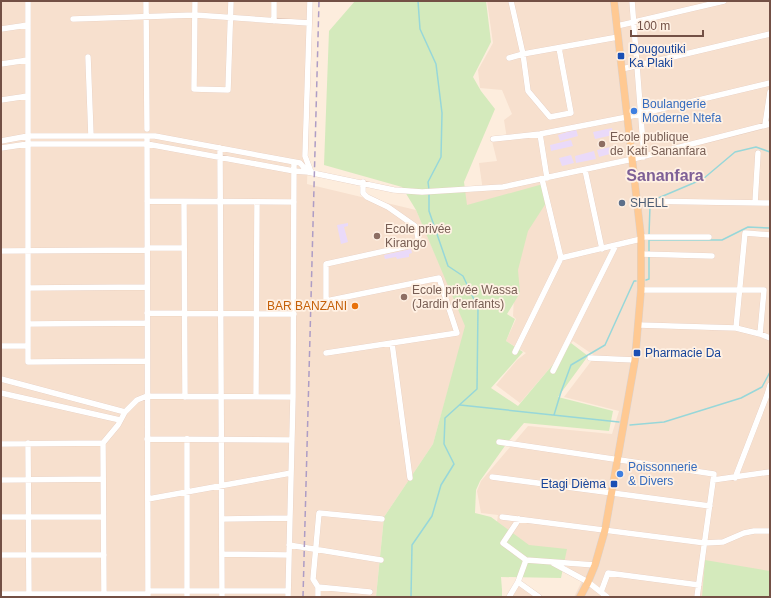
<svg xmlns="http://www.w3.org/2000/svg" width="771" height="598" font-family="Arial,sans-serif">
<style>
.residential{fill:#f7e0ce}
.education{fill:#eadaf9}
.green{fill:#d4eabc}
.lines{fill:none;stroke-linecap:round;stroke-linejoin:round}
.stream{stroke:#97d7d9;stroke-width:1.5}
.minor-casing{stroke:#e3c9bc;stroke-width:6}
.major-casing{stroke:#dbd2cf;stroke-width:8}
.minor{stroke:#fff;stroke-width:5.5}
.major{stroke:#ffc992;stroke-width:7}
.rail{stroke:#ae9dc5;stroke-width:1.5;stroke-dasharray:6 4;stroke-linecap:butt}
.transit-dot{fill:#1a4fb4;stroke:#fff1e4;stroke-width:1.5}
.shop-dot{fill:#3f7fe0;stroke:#fff1e4;stroke-width:1.5}
.education-dot{fill:#8d6e63;stroke:#fff1e4;stroke-width:1.5}
.service-dot{fill:#5c6f8a;stroke:#fff1e4;stroke-width:1.5}
.food-dot{fill:#e8710a;stroke:#fff1e4;stroke-width:1.5}
.labels{text-anchor:middle;stroke-width:3.5;stroke-linejoin:round;paint-order:stroke}
.transit-label{font-size:12px;fill:#164399;stroke:#fff1e4;text-anchor:start}
.shop-label{font-size:12px;fill:#366cbe;stroke:#fff1e4;text-anchor:start}
.education-label{font-size:12px;fill:#785e54;stroke:#fff1e4;text-anchor:start}
.service-label{font-size:12px;fill:#4e5e75;stroke:#fff1e4;text-anchor:start}
.food-label{font-size:12px;fill:#c56008;stroke:#fff1e4;text-anchor:end}
.district-label{font-size:16px;font-weight:bold;fill:#7e6097;stroke:#fff1e4}
</style>
<rect width="100%" height="100%" fill="#fdeddd"/>
<path class="residential" d="M1,1H313L307,184L416,210L466,326L433,444L384,517L376,597H1Z
M487,1H770V597H574L584,577L571,570L557,559L495,535L498,515L481,513L477,491L481,481L528,426L612,434L619,411L564,397L595,356L573,341L520,403L496,385L517,360L526,353L506,341L516,319L513,316L515,277L463,225L460,192L483,191L479,163L497,161L492,141L507,139L504,120L512,114L502,90L480,88L478,70L493,43Z
M518,585L534,597H510Z"/>
<path class="education" d="M612,128L613,135L595,139L593,132Z
M576,129L578,136L560,141L558,135Z
M571,140L573,146L551,151L550,145Z
M615,146L617,152L599,157L597,150Z
M594,151L596,159L576,163L575,156Z
M571,155L574,163L562,166L559,158Z
M348,223V226L344,227L348,242L341,244L337,225Z
M411,249L412,253L409,254V257L397,259L396,257L385,259L384,255Z"/>
<path class="green" d="M355,1H486L491,42L473,77L481,91L495,109L464,182L467,205L543,184L548,200L528,231L518,270L520,293L507,314L515,319L506,341L523,352L491,388L518,406L571,343L588,356L558,397L613,411L609,431L524,423L507,443L480,481L476,490L475,513L491,517L529,545L567,549L561,578L501,577L502,590V597H376L384,517L433,444L465,326L416,210L402,187L324,165L329,31Z
M705,560L770,571V597H702Z"/>
<g class="lines">
<path class="stream" d="M418,1L420,29L436,64L442,113L441,157L428,182L429,190
M656,199L703,179L735,152L756,147L770,152
M649,235L650,206L652,204
M649,240H722L748,227L770,228
M649,253V239
M646,280L649,279V257
M460,405L619,422
M554,415L561,392L571,365L605,345L634,281H636
M630,425L664,422L741,398L762,387L770,372
M411,597L412,545L432,516L441,485L454,464L444,444L445,418L477,389L478,308L463,276L448,266L429,211V194"/>
<defs>
<path id="minor" d="M28,1V362L147,361
M146,1L147,129
M195,1L194,89L228,90L231,1
M274,1V21
M310,1L305,156L311,172
M511,1L523,54L528,91L550,117L571,113L559,48
M632,1L644,157
M73,19L195,15L309,23
M617,26L724,1
M1,29L28,25
M88,57L91,136
M509,58L523,54L618,37
M1,64L28,60
M622,69L770,34
M1,100L28,96
M765,125L770,92
M540,134L547,178
M147,136L148,597
M493,139L540,134L627,117L770,83
M1,141L28,136H155L300,163L308,172
M1,148L28,144H147L294,171L308,172L394,190L422,192L503,187L633,159L770,124
M220,148L222,597
M585,170L602,249
M147,201L294,202
M638,201L770,203
M184,202L185,397
M755,203L758,153
M641,237H709
M147,248H184
M1,251L147,250
M641,254L712,256
M561,258L641,239
M28,288L147,287
M641,290H764L760,334
M147,313L294,314
M28,324L147,323
M639,325L736,328L760,334L770,338
M736,328L745,233L770,235
M392,343L410,478
M1,346H28
M515,352L561,258L542,179
M326,353L457,333L439,278L326,301V264L417,244L418,237L415,226L388,207L367,197L363,193V182
M590,358L635,360
M553,371L616,245
M1,379L125,412
M1,393L120,420
M256,397L257,202
M147,439L292,440
M187,439V597
M499,442L714,474L697,597
M28,443L29,597
M1,444L103,443
M492,477L710,506
M735,478L767,395L770,385
M1,480L103,479
M713,480L770,472
M148,499L291,473
M1,517H103
M502,517L705,543L723,542L744,533L754,531H770
M222,519L290,518
M519,519L503,543L526,560L595,565
M289,545L381,560
M222,554L289,555
M1,555H104
M553,563L588,582L607,597
M518,582L539,597
M318,587L370,592
M148,591H288
M601,592L608,573L699,585
M1,594H148
M104,597L103,443L118,425L125,412L137,400L147,396L293,397
M288,597L293,397L294,162
M318,597V587L313,579L319,513L382,519
M509,597L518,582L526,560"/>
<path id="major" d="M580,597L588,582L595,565L605,530L635,360L641,290V237L614,1"/>
</defs>
<use href="#minor" class="minor-casing"/>
<use href="#major" class="major-casing"/>
<use href="#minor" class="minor"/>
<use href="#major" class="major"/>
<path class="rail" d="M303,597L319,1"/>
</g>
<g class="transit-dot">
<rect x="617" y="52" width="8" height="8" rx="2"/>
<rect x="633" y="349" width="8" height="8" rx="2"/>
<rect x="610" y="480" width="8" height="8" rx="2"/>
</g>
<g class="shop-dot">
<circle cx="634" cy="111" r="4"/>
<circle cx="620" cy="474" r="4"/>
</g>
<g class="education-dot">
<circle cx="602" cy="144" r="4"/>
<circle cx="377" cy="236" r="4"/>
<circle cx="404" cy="297" r="4"/>
</g>
<circle class="service-dot" cx="622" cy="203" r="4"/>
<circle class="food-dot" cx="355" cy="306" r="4"/>
<g class="labels">
<g class="transit-label">
<text x="629" y="53">Dougoutiki<tspan x="629" dy="14">Ka Plaki</tspan></text>
<text x="645" y="357">Pharmacie Da</text>
<text x="606" y="488" text-anchor="end">Etagi Dièma</text>
</g>
<g class="shop-label">
<text x="642" y="108">Boulangerie<tspan x="642" dy="14">Moderne Ntefa</tspan></text>
<text x="628" y="471">Poissonnerie<tspan x="628" dy="14">&amp; Divers</tspan></text>
</g>
<g class="education-label">
<text x="610" y="141">Ecole publique<tspan x="610" dy="14">de Kati Sananfara</tspan></text>
<text x="385" y="233">Ecole privée<tspan x="385" dy="14">Kirango</tspan></text>
<text x="412" y="294">Ecole privée Wassa<tspan x="412" dy="14">(Jardin d'enfants)</tspan></text>
</g>
<g class="service-label">
<text x="630" y="207">SHELL</text>
</g>
<g class="food-label">
<text x="347" y="310">BAR BANZANI</text>
</g>
<g class="district-label">
<text x="665" y="181">Sananfara</text>
</g>
</g>
<rect width="771" height="598" fill="none" stroke="#735045" stroke-width="4"/>
<path d="M631 30v6h72v-6" fill="none" stroke="#735045" stroke-width="2"/>
<text x="637" y="30" font-size="12" fill="#735045" stroke="#fff1e4" stroke-width="3" paint-order="stroke">100 m</text>
</svg>
